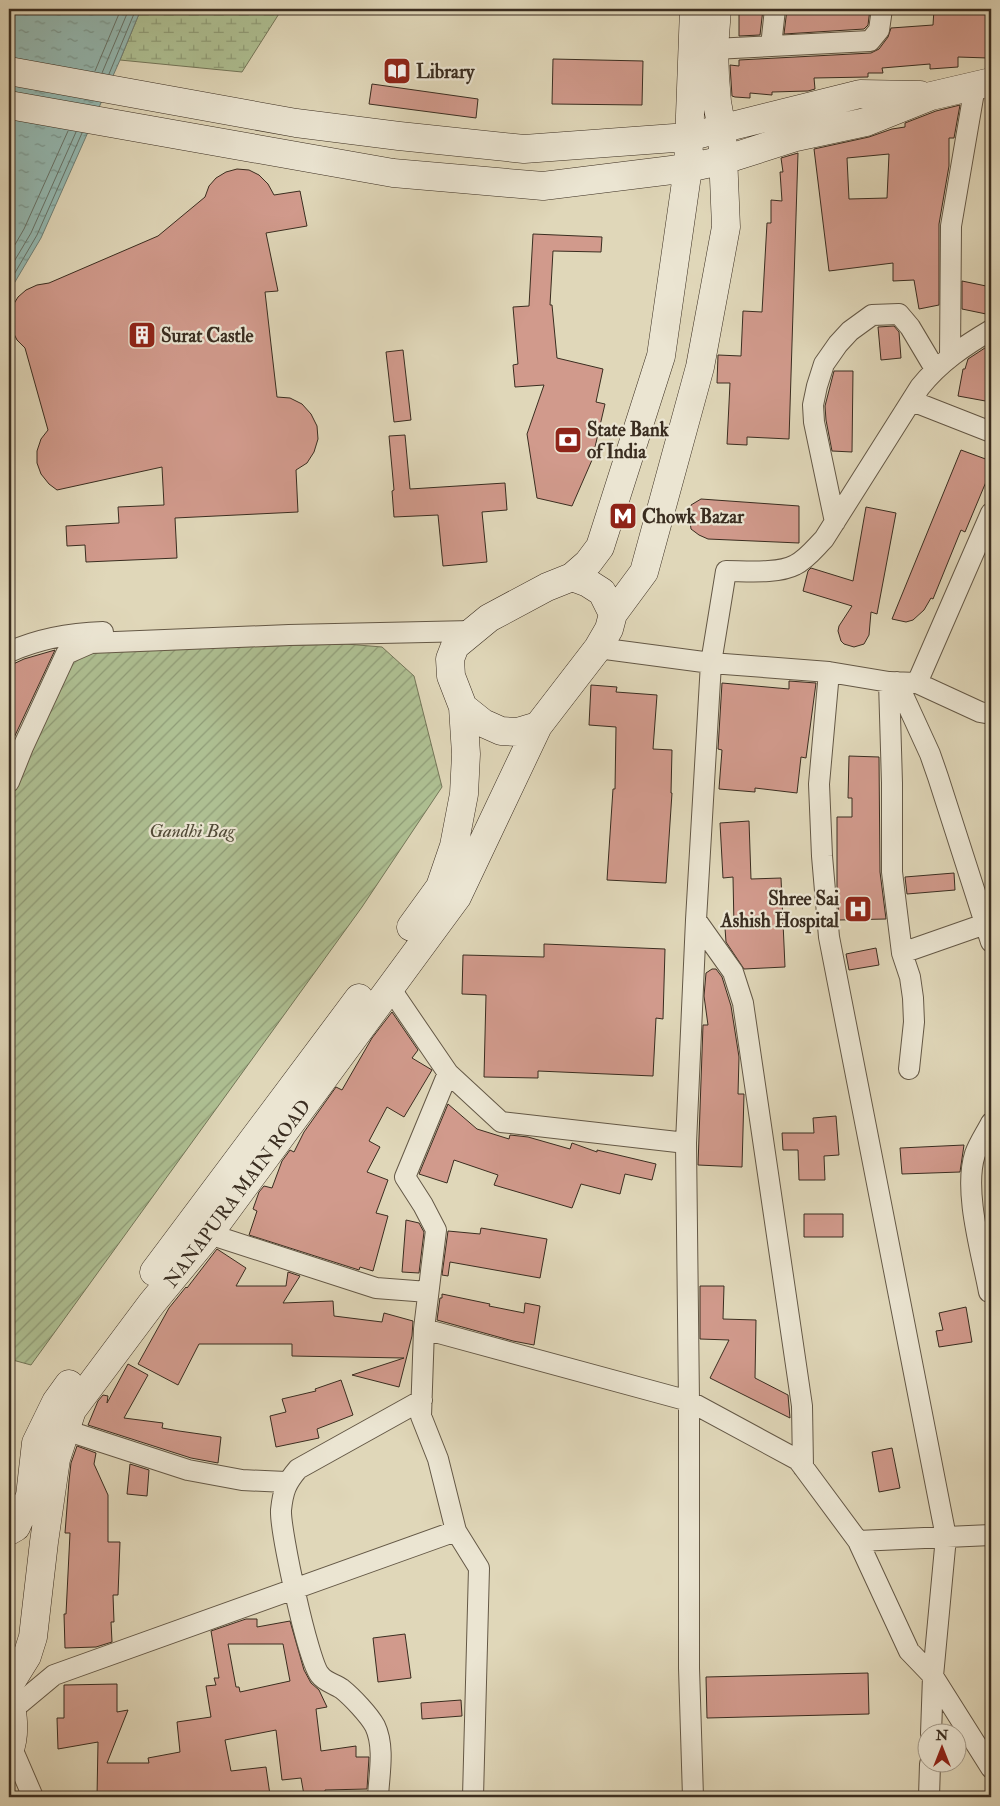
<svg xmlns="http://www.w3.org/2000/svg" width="1000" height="1806" font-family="'IM FELL Double Pica',serif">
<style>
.wetland{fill:url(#wetland-marsh);stroke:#747659}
.garden{fill:url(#garden-furrows);stroke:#747659}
.water{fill:url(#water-ripples);stroke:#708178}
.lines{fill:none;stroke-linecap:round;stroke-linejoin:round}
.shore{stroke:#677369;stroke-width:1}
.building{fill:#d19a8c;stroke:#3a2d20;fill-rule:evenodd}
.street-casing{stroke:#645846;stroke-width:22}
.secondary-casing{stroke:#3a2d20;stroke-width:29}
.street{stroke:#ebe5d2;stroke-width:20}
.secondary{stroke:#ebe5d2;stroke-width:28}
.labels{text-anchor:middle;stroke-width:4.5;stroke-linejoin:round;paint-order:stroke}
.poi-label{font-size:19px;font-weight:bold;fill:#3a2d20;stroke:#ebe5d2;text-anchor:start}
.park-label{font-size:19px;font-style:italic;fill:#514a37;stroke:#ebe5d2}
.street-label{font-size:19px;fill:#3a2d20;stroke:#ebe5d2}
</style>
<defs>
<pattern id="wetland-marsh" width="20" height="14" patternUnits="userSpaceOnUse" patternTransform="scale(1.25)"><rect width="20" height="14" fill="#aebf92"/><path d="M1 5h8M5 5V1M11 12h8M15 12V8" fill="none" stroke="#8f9c77"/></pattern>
<pattern id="garden-furrows" width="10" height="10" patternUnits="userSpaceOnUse" patternTransform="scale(1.25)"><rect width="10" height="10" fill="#aebf92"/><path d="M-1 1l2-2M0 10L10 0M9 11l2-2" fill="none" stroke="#8f9c77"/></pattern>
<pattern id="water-ripples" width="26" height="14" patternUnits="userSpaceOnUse" patternTransform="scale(1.25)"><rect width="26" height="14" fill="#94b9b2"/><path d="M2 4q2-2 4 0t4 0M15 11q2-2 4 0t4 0" fill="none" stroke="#7a9790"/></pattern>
</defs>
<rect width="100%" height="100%" fill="#e0d7b9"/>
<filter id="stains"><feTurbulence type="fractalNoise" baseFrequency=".004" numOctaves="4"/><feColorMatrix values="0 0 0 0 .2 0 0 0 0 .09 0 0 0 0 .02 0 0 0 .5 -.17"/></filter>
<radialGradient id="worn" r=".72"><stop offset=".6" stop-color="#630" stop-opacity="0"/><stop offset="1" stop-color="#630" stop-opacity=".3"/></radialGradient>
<path class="wetland" d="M141,9H282L242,72L120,60Z"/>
<path class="garden" d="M346,644L382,647L414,676L442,787L362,907L31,1365L9,1359V800L62,669L84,651Z"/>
<path class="water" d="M9,9H141L120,60L41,238L9,292Z"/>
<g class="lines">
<path class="shore" d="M95,71L121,9
M102,73L129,9
M109,74L136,9
M9,255L24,229L68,131
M9,270L31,233L76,132
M9,283L37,235L82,133"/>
</g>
<path class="building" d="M739,9H763L760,35L739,36Z
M787,9H870L868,25L864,29L784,34Z
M934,9H991L988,58L958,57V67L930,69V64L882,68L883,73H868V77L814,78L815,89L808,91L772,92V95L750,93V98L735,97L732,96L730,65L739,66V60L871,53L879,49L888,37L891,28L933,25Z
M553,59L643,61L642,105L552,104Z
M372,84L478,99L476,118L369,104Z
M960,105L954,138H949V166L939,224V305L919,309L914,280L893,281V263L829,271L814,149L869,137L892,129L905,127V123L936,111ZM889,154L887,198L849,199L847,158Z
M798,153L789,439L747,437V445L727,444L730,383H717L718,355L741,356L743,311L762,312L767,223H771V200L782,201L780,172H783L781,158Z
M237,169L249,170L259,175L268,184L274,195L300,191L307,226L266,233L278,291L265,292L277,397L290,398L302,404L311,414L317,426L318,439L314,452L307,463L296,470L298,512L175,518L177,558L86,562L85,545L67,546L66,526L119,523L118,507L164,505L162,467L57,490L49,484L41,474L37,463V451L41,439L48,430L25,348L17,340L12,330L10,319L12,307L18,297L26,290L37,285L49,283L158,236L205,197L209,186L216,178L226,172Z
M533,234L602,237L601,252L553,251L550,305H552L557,358L603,369L596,402L605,404L592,460L572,506L537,498L527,434L544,385L515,387L513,365L518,364L513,307L529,306Z
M962,281L991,287V315L962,309Z
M894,326L899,332L901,358L881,360L878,327Z
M991,344V402L958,396L963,369H965L968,359Z
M403,350L411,420L394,422L386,352Z
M834,371H853L852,452L832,451L826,420L825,406Z
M405,435L410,489L505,483L507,510L482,512L487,562L443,566L438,515L394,517L392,491L394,490L389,436Z
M961,450L991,461V470L965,532L961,530L933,599L931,598L924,610L913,620L906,622L892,619Z
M701,499L799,506V543L708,539L699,535L691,529L689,515L691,505Z
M866,507L896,513L877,614L871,612L869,635L864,644L854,647L844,644L841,641L838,631L839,626L852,606L803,591L808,571L811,568L853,581Z
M55,650L12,742L9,751V666L24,659Z
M789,681L816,683L806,758L801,757L797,793L755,788V792L719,789L722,750L718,749L722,683L789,689Z
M591,685L617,687L616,692L657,695L653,749L672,750L671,793H672L666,883L607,880L613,789H615L616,727L589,725Z
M849,756L879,757L880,872L886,919L839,920L837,886V817H852V798H848Z
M749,821L751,879L781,878L785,967L744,969L726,942L725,928L734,927L733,877L723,878L720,823Z
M954,873L955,890L907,894L905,877Z
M544,944L665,949L663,1019L656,1018L653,1076L538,1071V1078L484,1077L486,995L462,994L463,955L544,957Z
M876,948L879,965L849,970L846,954Z
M712,969H716L722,977L731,1006L739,1057L738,1094H744L742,1167L698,1165L703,1025H708L704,996L706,973Z
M392,1012L418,1050L412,1058L432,1070L404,1117L387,1107L369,1141L380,1147L367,1172L388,1180L376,1213L388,1216L373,1271L360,1267L359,1270L249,1235L257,1211L253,1209L259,1192L264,1186L272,1188L282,1161L290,1150L294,1152L304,1132L336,1087L342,1090L372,1038Z
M448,1104L477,1129L509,1139L510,1135L528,1137L570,1149L572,1143L597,1152V1150L656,1164L652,1180L625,1174L620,1194L581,1184L572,1208L494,1185L498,1175L454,1160L447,1183L419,1174Z
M836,1116L839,1155L824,1156L825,1180H799L798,1150H783L782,1133H814L813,1118Z
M964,1145L960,1172L902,1174L900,1148Z
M804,1214H843V1237H804Z
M406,1220L419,1223L424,1232L419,1273L402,1272Z
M481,1228L547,1239L540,1278L450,1262L448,1276L442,1275L448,1231L480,1234Z
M217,1249L246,1268L236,1286H286L288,1272L300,1276L283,1303L333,1301L334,1316L382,1322L384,1313L413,1321L412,1336L399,1387L352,1375L404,1358L292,1356V1344H199L178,1385L138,1364L169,1308L186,1287L187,1288Z
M700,1286H724L723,1319L756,1320L755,1378L788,1395L790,1418L710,1378L729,1340L700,1339Z
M442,1294L490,1304L489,1306L524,1313L525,1303L540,1306L534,1345L513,1341L437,1320L440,1298H442Z
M966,1307L972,1342L939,1347L936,1331L943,1330L939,1313Z
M128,1364L148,1375L124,1418L163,1423L162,1428L179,1431L221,1437L218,1463L191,1458L88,1425L98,1401L103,1395L108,1396L107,1403Z
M341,1380L353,1415L317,1429L319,1438L276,1447L270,1416L286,1412L282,1399L316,1391L315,1389Z
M77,1446L96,1453L94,1464L108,1495V1542H120L118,1595H113L114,1622H111L112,1642L96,1647L65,1648L64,1614H66L70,1533H65L69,1481L71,1463Z
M892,1448L900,1488L879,1492L872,1452Z
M130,1464L149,1470L147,1496L127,1494Z
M246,1619H257V1627L290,1621L304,1670L311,1683L319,1690L327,1707L316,1709L321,1751L356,1746V1757H369L367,1789L325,1790V1793L304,1795L301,1778L282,1780L276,1730L225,1740L231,1771L266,1767L270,1795L252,1797H97L98,1742L58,1749L57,1718H64V1685L117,1684V1712L128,1710L107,1763H149L148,1758L180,1752L177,1722L211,1717L206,1686L216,1685L214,1678H219L211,1631ZM228,1644H283L290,1681L240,1692L239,1687H236Z
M405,1634L411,1678L378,1682L373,1638Z
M868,1673L869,1714L707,1718L706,1677Z
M461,1700L462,1716L422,1719L421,1703Z"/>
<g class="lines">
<defs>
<path id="street" d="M771,46L775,9
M714,49L870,41L879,30L882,9
M950,356L951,226L975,86
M912,401L991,432
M835,522L814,422L813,405L817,386L824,364L838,344L850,331L872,315L899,314L910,327L935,369
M598,648L711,663L829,672L889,682L917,683L980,712L991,714
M9,652C38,639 71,633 103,632
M829,672L819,784L822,856L829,937L946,1537L933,1676L931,1734
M889,682L892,783V872L902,953L910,977L913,998L914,1022L909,1069
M897,682L930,754L938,777L991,942
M917,683L991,513
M9,782L23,747L66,654L91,643L289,635L472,631
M696,920L733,972L743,1003L802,1406L803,1467
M902,953L985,924
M390,988L448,1073L501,1122L686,1143
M448,1073L405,1177L423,1205L436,1230L424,1329L421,1416L438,1459L456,1531L479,1568L473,1797
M209,1234L376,1288L428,1292
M989,1292C982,1254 963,1191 975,1154C979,1143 986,1133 991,1123
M424,1329L689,1401L798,1460L858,1541L909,1651L933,1676L991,1768
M65,1430L188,1470L242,1480L286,1482
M858,1541L991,1535
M12,1710L54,1675L456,1531
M11,1746L33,1797
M378,1797C379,1775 385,1747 375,1726C369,1715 352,1697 342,1689C335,1684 325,1682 320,1675C308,1662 280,1530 281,1510C283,1491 286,1483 298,1469L422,1400
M693,1797L689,1668V1401L686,1143L696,920L711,663L726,571C746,571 778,574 795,565C807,559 815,548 824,539L920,387C940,362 964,346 991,330
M929,1797L930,1764"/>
<path id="secondary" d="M9,71L296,123L399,136L524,149L688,137L860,94L920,95
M9,105L393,173L543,186L688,168L724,160L796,137L866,122L931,96L991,82
M572,577L588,583L602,592L613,614L609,629L598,648L538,726L518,732L501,731L483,723L463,707L451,676L450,659L455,646L489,618L547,587L572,577L588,563L600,547L661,356L688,168L694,9
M613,614L644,572L700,367L726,227L722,130L717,102L715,76L714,49L717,9
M411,927L440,887L454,846L464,794L466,754L463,707
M154,1272L359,998
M9,1531L16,1527L30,1496L36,1443L56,1402L69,1384
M9,1685L27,1656L33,1637L44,1542L56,1459L72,1410L152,1303L209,1234L457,897L538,726
M9,1695C13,1714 16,1734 9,1752"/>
</defs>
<use href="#street" class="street-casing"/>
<use href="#secondary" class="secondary-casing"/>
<use href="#street" class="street"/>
<use href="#secondary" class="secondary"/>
</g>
<defs>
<symbol id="library-square" viewBox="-11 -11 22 22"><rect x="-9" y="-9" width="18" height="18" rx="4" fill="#8f2418" stroke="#ebe5d2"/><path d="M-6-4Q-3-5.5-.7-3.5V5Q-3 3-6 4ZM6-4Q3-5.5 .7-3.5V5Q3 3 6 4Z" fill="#fff"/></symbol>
<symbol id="building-square" viewBox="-11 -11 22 22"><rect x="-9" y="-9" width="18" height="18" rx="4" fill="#8f2418" stroke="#ebe5d2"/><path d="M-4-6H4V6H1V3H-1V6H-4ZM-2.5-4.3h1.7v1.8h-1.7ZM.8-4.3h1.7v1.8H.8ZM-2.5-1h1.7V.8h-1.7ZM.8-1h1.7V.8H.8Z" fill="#fff"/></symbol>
<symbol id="bank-square" viewBox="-11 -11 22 22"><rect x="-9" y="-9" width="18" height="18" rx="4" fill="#8f2418" stroke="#ebe5d2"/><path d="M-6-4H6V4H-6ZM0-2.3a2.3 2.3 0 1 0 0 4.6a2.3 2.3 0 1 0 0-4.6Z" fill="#fff"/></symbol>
<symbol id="metro-square" viewBox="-11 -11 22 22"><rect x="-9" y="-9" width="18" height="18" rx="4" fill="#8f2418" stroke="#ebe5d2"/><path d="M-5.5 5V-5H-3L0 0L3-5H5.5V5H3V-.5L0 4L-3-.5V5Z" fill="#fff"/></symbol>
<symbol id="hospital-square" viewBox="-11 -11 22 22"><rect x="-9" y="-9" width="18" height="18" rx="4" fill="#8f2418" stroke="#ebe5d2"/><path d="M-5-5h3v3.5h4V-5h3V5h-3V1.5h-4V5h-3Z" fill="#fff"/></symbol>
</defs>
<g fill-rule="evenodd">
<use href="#library-square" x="381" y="55" width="32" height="32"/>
<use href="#building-square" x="126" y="319" width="32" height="32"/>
<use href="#bank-square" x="552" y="424" width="32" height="32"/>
<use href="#metro-square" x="607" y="500" width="32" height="32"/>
<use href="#hospital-square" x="842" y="893" width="32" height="32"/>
</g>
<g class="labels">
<g class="poi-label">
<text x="416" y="78">Library</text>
<text x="161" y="342">Surat Castle</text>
<text x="587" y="436">State Bank<tspan x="587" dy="22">of India</tspan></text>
<text x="642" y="523">Chowk Bazar</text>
<text x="839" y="905" text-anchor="end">Shree Sai<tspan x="839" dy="22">Ashish Hospital</tspan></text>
</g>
<g class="park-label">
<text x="192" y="837">Gandhi Bag</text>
</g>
<g class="street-label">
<text transform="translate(237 1193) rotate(-53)" y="7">NANAPURA MAIN ROAD</text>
</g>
</g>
<rect width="1000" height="1806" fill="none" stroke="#e0d7b9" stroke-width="30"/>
<rect x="10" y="10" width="980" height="1786" fill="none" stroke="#3a2d20" stroke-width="2.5"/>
<rect x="15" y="15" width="970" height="1776" fill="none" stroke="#3a2d20"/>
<g transform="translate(942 1748)"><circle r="24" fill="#ebe5d2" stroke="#a49b8b"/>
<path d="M0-4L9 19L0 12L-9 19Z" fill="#8f2418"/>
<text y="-8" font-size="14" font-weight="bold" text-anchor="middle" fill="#3a2d20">N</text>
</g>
<rect width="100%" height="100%" filter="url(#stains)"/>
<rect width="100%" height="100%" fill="url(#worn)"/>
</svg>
